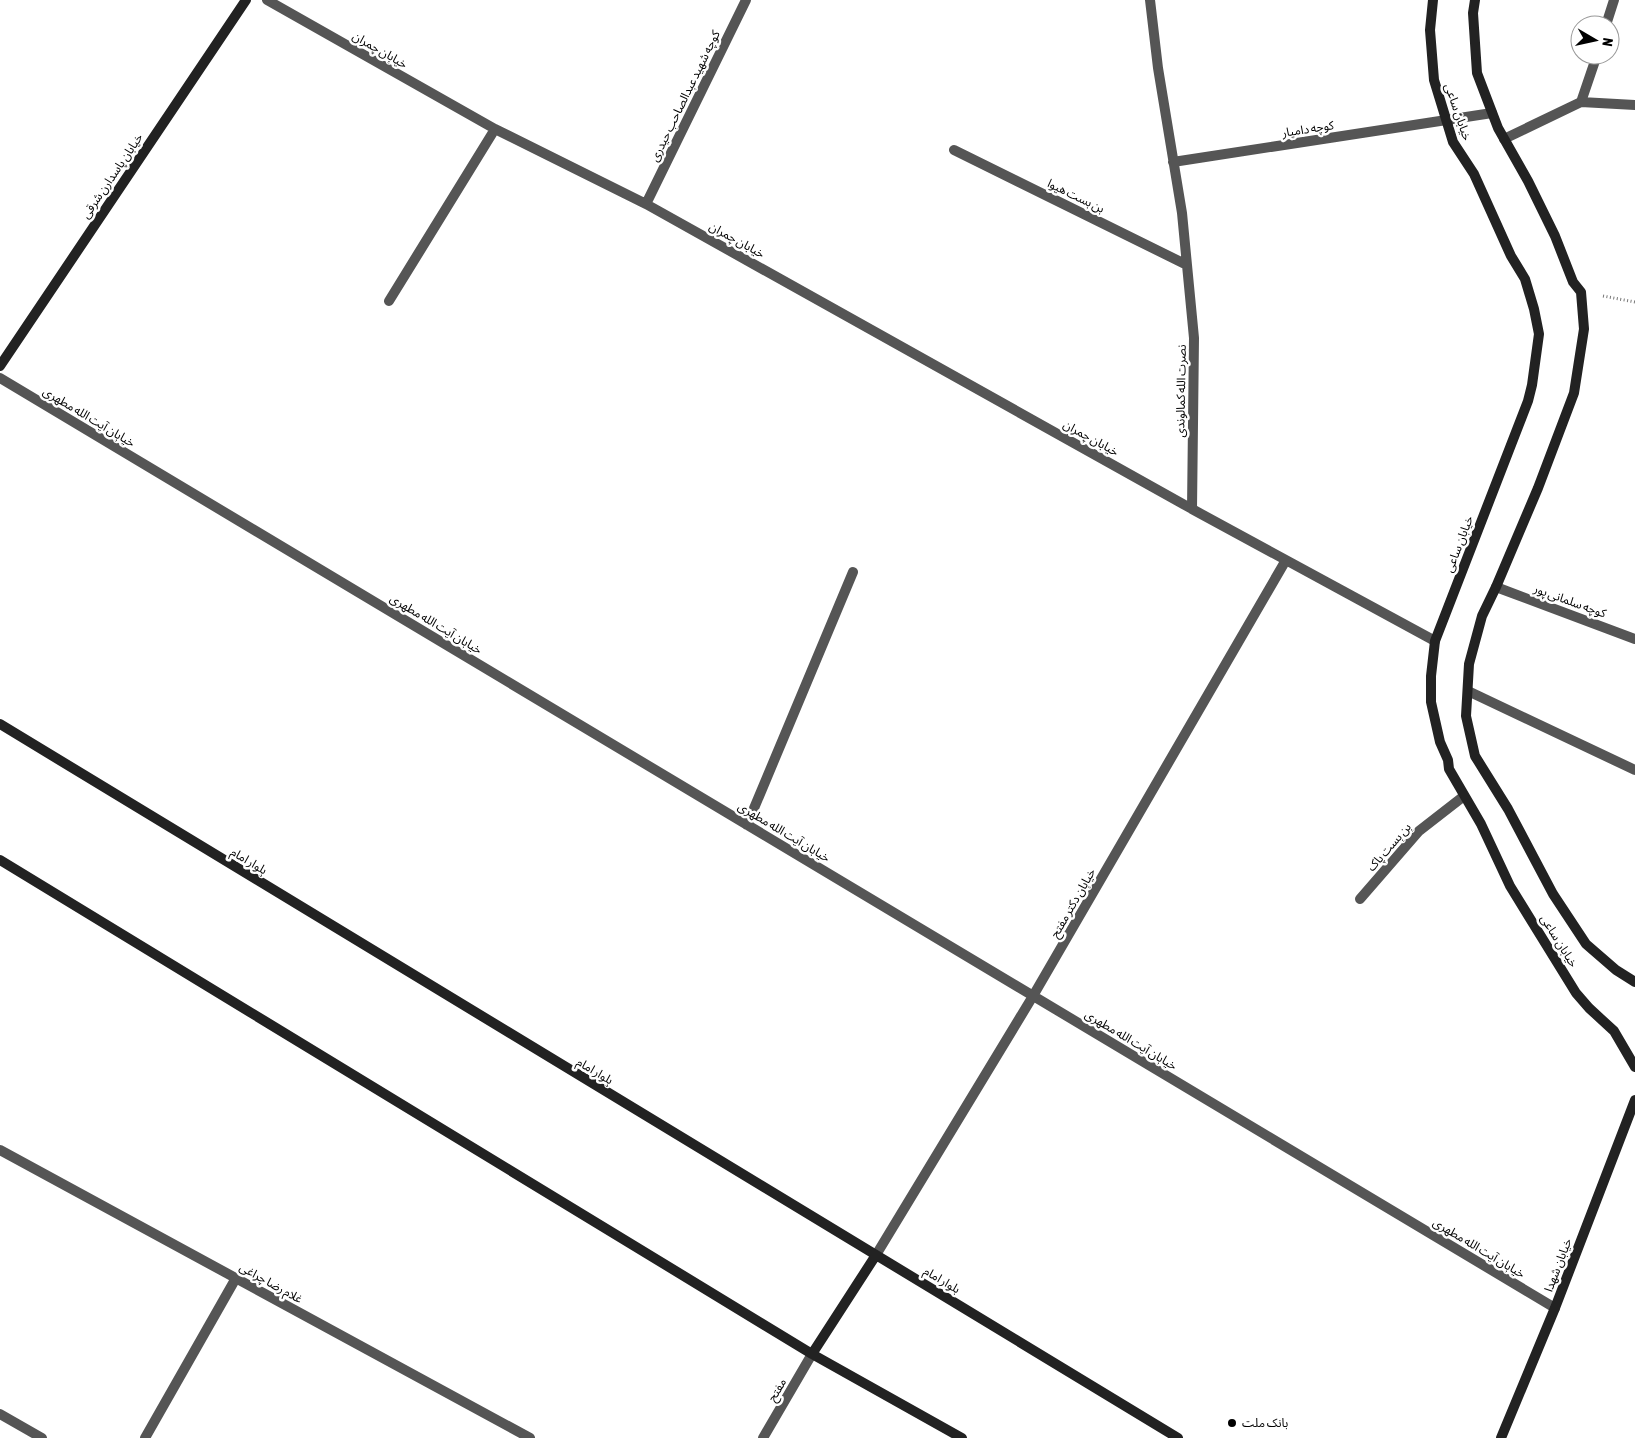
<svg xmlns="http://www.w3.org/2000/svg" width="1635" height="1438" font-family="'Asap Condensed','Noto Sans Arabic',sans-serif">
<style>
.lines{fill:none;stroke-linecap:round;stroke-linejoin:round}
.path{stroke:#777;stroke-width:3;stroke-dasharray:1 2.5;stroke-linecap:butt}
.street{stroke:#555;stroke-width:10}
.secondary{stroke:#222;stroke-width:10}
.poi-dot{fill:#000;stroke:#fff;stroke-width:2}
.labels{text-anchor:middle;stroke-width:5;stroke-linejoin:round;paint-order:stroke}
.street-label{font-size:12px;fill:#000;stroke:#fff}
.poi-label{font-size:12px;fill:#000;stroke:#fff;text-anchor:start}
</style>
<rect width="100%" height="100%" fill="#fff"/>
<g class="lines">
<path class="path" d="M1603,296L1635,302"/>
<path class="street" d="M267,0L495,129L646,204L1192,509
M1150,0L1158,68L1182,213L1194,338L1192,509L1435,641
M1606,25L1614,0
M1581,102L1635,105
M1504,139L1581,102L1597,55
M954,150L1187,265
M1173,162L1492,113
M646,204L746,0
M389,301L495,129
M0,378L1555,1308
M1496,587L1635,639
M1468,691L1635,770
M747,825L853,572
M1360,899L1419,831L1464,796
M0,1150L530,1438
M876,1255L1033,996L1286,560
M0,1414L42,1438
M145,1438L236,1278
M763,1438L812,1354"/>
<path class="secondary" d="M1433,0L1430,30L1434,80L1453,142L1474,174L1511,256L1525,279L1534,309L1539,334L1532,385L1528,401L1435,641L1431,676V702L1440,742L1448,760L1449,769L1481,824L1510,886L1576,993L1589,1008L1614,1031L1635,1067
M1475,0L1473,13L1477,73L1498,128L1528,181L1555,236L1573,282L1581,292L1584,329L1574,393L1538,488L1496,587L1482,616L1469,664L1466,716L1475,756L1508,809L1553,894L1586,944L1616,970L1635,982
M0,366L246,0
M0,724L1178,1438
M0,860L812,1354L962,1438
M812,1354L876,1255
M1501,1438L1555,1308L1635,1100"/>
</g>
<circle class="poi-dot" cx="1232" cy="1423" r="5"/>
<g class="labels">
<g class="street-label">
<text transform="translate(380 50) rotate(30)" y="4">خیابان چمران</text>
<text transform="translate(685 96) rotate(-64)" y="4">کوچه شهید عبدالصاحب حیدری</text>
<text transform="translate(1458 112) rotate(71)" y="4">خیابان ساعی</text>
<text transform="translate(1308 129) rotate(-9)" y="4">کوچه دامیار</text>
<text transform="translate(112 176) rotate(-56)" y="4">خیابان پاسدارن شرقی</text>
<text transform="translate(1076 196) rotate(26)" y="4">بن بست هیوا</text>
<text transform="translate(737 240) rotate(29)" y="4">خیابان چمران</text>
<text transform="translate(1181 391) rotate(-89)" y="4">نصرت الله کمالوندی</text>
<text transform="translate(89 417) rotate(31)" y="4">خیابان آیت الله مطهری</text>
<text transform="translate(1091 438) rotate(29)" y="4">خیابان چمران</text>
<text transform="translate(1459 544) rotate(-69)" y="4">خیابان ساعی</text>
<text transform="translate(1570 601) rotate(20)" y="4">کوچه سلمانی پور</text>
<text transform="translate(436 624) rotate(31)" y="4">خیابان آیت الله مطهری</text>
<text transform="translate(784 832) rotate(31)" y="4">خیابان آیت الله مطهری</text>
<text transform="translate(1389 847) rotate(-49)" y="4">بن بست پاک</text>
<text transform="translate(249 861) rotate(31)" y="4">بلوار امام</text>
<text transform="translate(1073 903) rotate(-60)" y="4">خیابان دکتر مفتح</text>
<text transform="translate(1559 941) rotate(58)" y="4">خیابان ساعی</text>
<text transform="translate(1131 1040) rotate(31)" y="4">خیابان آیت الله مطهری</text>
<text transform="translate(595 1071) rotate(31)" y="4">بلوار امام</text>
<text transform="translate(1479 1248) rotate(31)" y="4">خیابان آیت الله مطهری</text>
<text transform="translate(1558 1265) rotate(-69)" y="4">خیابان شهدا</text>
<text transform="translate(942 1280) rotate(31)" y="4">بلوار امام</text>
<text transform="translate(271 1283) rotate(29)" y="4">غلام رضا چراغی</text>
<text transform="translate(777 1390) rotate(-60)" y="4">مفتح</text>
</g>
<g class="poi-label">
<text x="1242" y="1427">بانک ملت</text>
</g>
</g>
<g transform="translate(1595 40) rotate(99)"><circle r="24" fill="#ffffff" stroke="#999999"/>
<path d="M0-4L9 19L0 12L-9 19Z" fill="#000000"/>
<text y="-8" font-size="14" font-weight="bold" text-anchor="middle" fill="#000000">N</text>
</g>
</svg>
